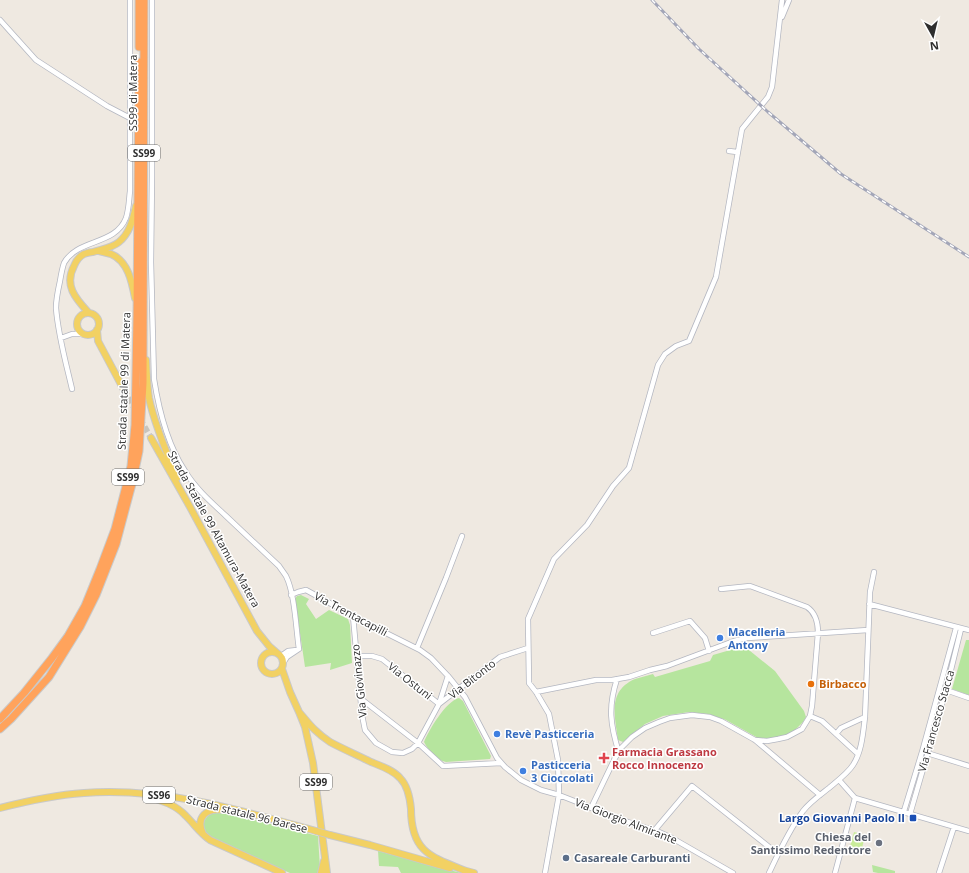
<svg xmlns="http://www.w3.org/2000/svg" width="969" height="873" font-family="'Open Sans',sans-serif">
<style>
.green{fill:#b6e59e}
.pitch{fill:#c9ec9a}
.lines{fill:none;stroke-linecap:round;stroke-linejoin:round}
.major-tunnel{stroke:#c8c4bd;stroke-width:6;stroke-dasharray:6 3;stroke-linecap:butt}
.minor-casing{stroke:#b4b7c1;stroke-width:6}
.major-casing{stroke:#c9c9c9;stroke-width:8}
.highway-casing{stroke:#c9c9c9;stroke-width:9}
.minor{stroke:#fff;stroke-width:4.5}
.major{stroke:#f2d163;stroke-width:6}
.highway{stroke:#ffa35c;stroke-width:7}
.rail-casing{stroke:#a3a6b8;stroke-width:3}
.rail{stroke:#fff;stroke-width:1.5;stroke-dasharray:4.5;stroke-linecap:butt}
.major-bridge-casing{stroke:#c9c9c9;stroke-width:8;stroke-linecap:butt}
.major-bridge{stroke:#f2d163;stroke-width:6}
.shop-dot{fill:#3f7fe0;stroke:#fff;stroke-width:1.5}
.food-dot{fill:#e8710a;stroke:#fff;stroke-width:1.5}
.health-dot{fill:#e0444e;stroke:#fff;stroke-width:1.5}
.transit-dot{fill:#1a4fb4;stroke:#fff;stroke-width:1.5}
.worship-dot{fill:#6b7280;stroke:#fff;stroke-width:1.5}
.service-dot{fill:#5c6f8a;stroke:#fff;stroke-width:1.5}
.labels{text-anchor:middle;stroke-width:3;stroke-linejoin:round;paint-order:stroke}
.shield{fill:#fff;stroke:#6d6d6d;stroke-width:1}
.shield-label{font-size:10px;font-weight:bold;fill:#2e2e2e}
.street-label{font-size:11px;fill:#2e2e2e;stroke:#fff}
.shop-label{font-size:11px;font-weight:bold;fill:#366cbe;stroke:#fff;text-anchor:start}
.food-label{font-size:11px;font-weight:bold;fill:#c56008;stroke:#fff;text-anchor:start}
.health-label{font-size:11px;font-weight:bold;fill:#be3a42;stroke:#fff;text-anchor:start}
.transit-label{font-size:11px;font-weight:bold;fill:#164399;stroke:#fff;text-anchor:end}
.worship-label{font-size:11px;font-weight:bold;fill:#5b616d;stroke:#fff;text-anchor:end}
.service-label{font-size:11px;font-weight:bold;fill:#4e5e75;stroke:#fff;text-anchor:start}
</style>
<rect width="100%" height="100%" fill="#efe9e1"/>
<path class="green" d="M301,595L309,599L306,604L316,619L329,610L348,619L350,625L352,663L330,670L331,663L305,667L295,599L297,596Z
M966,640H969V695L952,689Z
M744,646L775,671L804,711L806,717L803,722L796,729L790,734L780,737L766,739L758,738L726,720L708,714L689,712L663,716L645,724L630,736L623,742L618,740C615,717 607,691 635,679C641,677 647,676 653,674L655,677L710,661L713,655Z
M459,698L463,701L491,756L490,759L446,762C437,760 428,750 424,742C429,730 446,701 459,698Z
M219,811L318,836L320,868L317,873H290L208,837L204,832V821L210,813Z
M378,851L461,873H401L398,867L379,866Z
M872,865L895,871V873H878L873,872Z"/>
<path class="pitch" d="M854,832L865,835L861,853L849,850Z"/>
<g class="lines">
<path class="major-tunnel" d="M124,390L136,411
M140,419L151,438"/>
<defs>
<path id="minor" d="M152,0V176L151,262L154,379C159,411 167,444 185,471C195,488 211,502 226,516C243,532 261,549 279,566C281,569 284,573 286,576C295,594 296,629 299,649
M782,17L789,0
M0,20L36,60L107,106L130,118
M729,151L737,152
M61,338L72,334H83
M72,389C66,363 58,335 56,308C56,299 58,290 60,281C61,275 62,269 64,263C78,238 115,246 126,218C129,209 129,199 130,191V0
M721,589L750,586L807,607C816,613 818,622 818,633L812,706L810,716L802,729L787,737L778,739L767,741L755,740
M291,595L298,592L306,590L366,623L420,650L431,658L448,676L465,697L497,758L505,767L521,780L541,790L559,795L628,822L659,832L672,838L733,873
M869,604L969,630
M353,616L362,715L365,730L376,743L392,752L403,753L412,749L418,743L439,704L448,676
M653,633L690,621L705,638L709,651
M417,648L446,578L462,536
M281,656L288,651L297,650
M357,656H372L382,659L439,704
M283,663L287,657L299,649
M617,679C608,707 610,724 619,753
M946,690L969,698
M536,692L596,680H612L629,677L650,670L667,666L734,641L747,638L868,630
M360,698L418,743L443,766L501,763
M439,704L500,657L528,648
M810,716L822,721L858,754
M836,734L841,728L865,717
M927,753L969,766
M839,780L855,798L969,831
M591,808L615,758L621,748L632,737L645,728L659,722L670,718L692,715L710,717L721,721L755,740L820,795
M904,811L922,752L956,628
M910,814L946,690L961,629
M654,831L692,786L778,854
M545,873L559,795L558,760L549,714L536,692L529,683L528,619L554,559L587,525L613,486L629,468L658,365L665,354L676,346L689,341L716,277L742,129L768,97L772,87L782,0
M769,873C779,852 789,830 803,811C810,802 820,795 829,788C836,782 848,773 853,765C862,751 863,733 865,717L870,592L874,572
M835,873L855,798
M939,873L954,827"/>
<path id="major" d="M99,251C103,252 107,253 111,254C128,261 132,282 135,298
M88,312C75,298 64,285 74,266C76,261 80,256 84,254C87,253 91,252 93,252C102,249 112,248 119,242C130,233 133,219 136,206
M77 324a11 11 0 1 1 22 0a11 11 0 1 1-22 0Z
M97,330L98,341L124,390
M146,360C147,373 147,386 149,398C154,423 167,454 177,478
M151,438L190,507L257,631L269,646L277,653
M261 663a11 11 0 1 1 22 0a11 11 0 1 1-22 0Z
M282,669L290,692L299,712L305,727L313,763L327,873
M299,712C310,725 315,732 330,742C343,749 357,755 371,762C381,766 393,770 400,778C408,786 410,798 411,809C411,852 431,857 466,871
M147,797C161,799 177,806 186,816C195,825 200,833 210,840L282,873
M0,808C27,801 55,795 84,793C163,787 240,810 316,831
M203,834C195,817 207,807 224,810
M330,835L370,845L450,868
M463,870L474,873
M321,873L324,861"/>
<path id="highway" d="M139,47V0
M0,719L24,693L52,658L68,636L85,606L100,569L115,529L124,494L131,466L135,425L137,316L139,62
M0,729L11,719L49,677L80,627L96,595L116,544L132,484L139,451L143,383L144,0"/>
</defs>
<use href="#minor" class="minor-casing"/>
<use href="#major" class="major-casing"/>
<use href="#highway" class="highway-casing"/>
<use href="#minor" class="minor"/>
<use href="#major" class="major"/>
<use href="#highway" class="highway"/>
<defs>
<path id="rail" d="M652,0L699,49L768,112L841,174L969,257"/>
</defs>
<use href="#rail" class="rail-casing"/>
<use href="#rail" class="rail"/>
<defs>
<path id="major-bridge" d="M316,831L330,835"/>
</defs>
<use href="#major-bridge" class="major-bridge-casing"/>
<use href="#major-bridge" class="major-bridge"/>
</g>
<g class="shop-dot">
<circle cx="720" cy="638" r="4"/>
<circle cx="497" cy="734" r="4"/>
<circle cx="523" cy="771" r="4"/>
</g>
<circle class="food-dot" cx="811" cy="684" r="4"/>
<path class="health-dot" d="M602 752h4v4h4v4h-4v4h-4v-4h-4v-4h4z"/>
<rect class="transit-dot" x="909" y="814" width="8" height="8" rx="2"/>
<circle class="worship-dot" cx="879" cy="843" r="4"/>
<circle class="service-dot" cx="566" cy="858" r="4"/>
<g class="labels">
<g class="shield">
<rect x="128" y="145" width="32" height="16" rx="3"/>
<rect x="112" y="469" width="32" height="16" rx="3"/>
<rect x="300" y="774" width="32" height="16" rx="3"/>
<rect x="143" y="787" width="32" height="16" rx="3"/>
</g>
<g class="shield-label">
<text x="144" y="157">SS99</text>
<text x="128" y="481">SS99</text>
<text x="316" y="786">SS99</text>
<text x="159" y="799">SS96</text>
</g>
<g class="street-label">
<text transform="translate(133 93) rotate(-90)" y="4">SS99 di Matera</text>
<text transform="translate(124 381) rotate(-88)" y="4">Strada statale 99 di Matera</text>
<text transform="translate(214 529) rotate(61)" y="4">Strada Statale 99 Altamura-Matera</text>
<text transform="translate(351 614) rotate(28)" y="4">Via Trentacapilli</text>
<text transform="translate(472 679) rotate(-38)" y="4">Via Bitonto</text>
<text transform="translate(359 681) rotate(-96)" y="4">Via Giovinazzo</text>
<text transform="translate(410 681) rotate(38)" y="4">Via Ostuni</text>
<text transform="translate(936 721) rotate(-74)" y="4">Via Francesco Stacca</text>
<text transform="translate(247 814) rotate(14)" y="4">Strada statale 96 Barese</text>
<text transform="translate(626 821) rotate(21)" y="4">Via Giorgio Almirante</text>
</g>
<g class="shop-label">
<text x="728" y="636">Macelleria<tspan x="728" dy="13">Antony</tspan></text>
<text x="505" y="738">Revè Pasticceria</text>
<text x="531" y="769">Pasticceria<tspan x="531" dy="13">3 Cioccolati</tspan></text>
</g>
<g class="food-label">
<text x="819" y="688">Birbacco</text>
</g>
<g class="health-label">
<text x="612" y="756">Farmacia Grassano<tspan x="612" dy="13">Rocco Innocenzo</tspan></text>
</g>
<g class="transit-label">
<text x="905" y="822">Largo Giovanni Paolo II</text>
</g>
<g class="worship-label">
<text x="871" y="841">Chiesa del<tspan x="871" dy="13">Santissimo Redentore</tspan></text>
</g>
<g class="service-label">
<text x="574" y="862">Casareale Carburanti</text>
</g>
</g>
<g transform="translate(933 36) rotate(172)" stroke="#ffffff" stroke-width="3" paint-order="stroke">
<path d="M0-3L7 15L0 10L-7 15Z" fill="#2e2e2e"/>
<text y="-6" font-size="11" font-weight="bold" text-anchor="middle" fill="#2e2e2e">N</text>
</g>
</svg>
